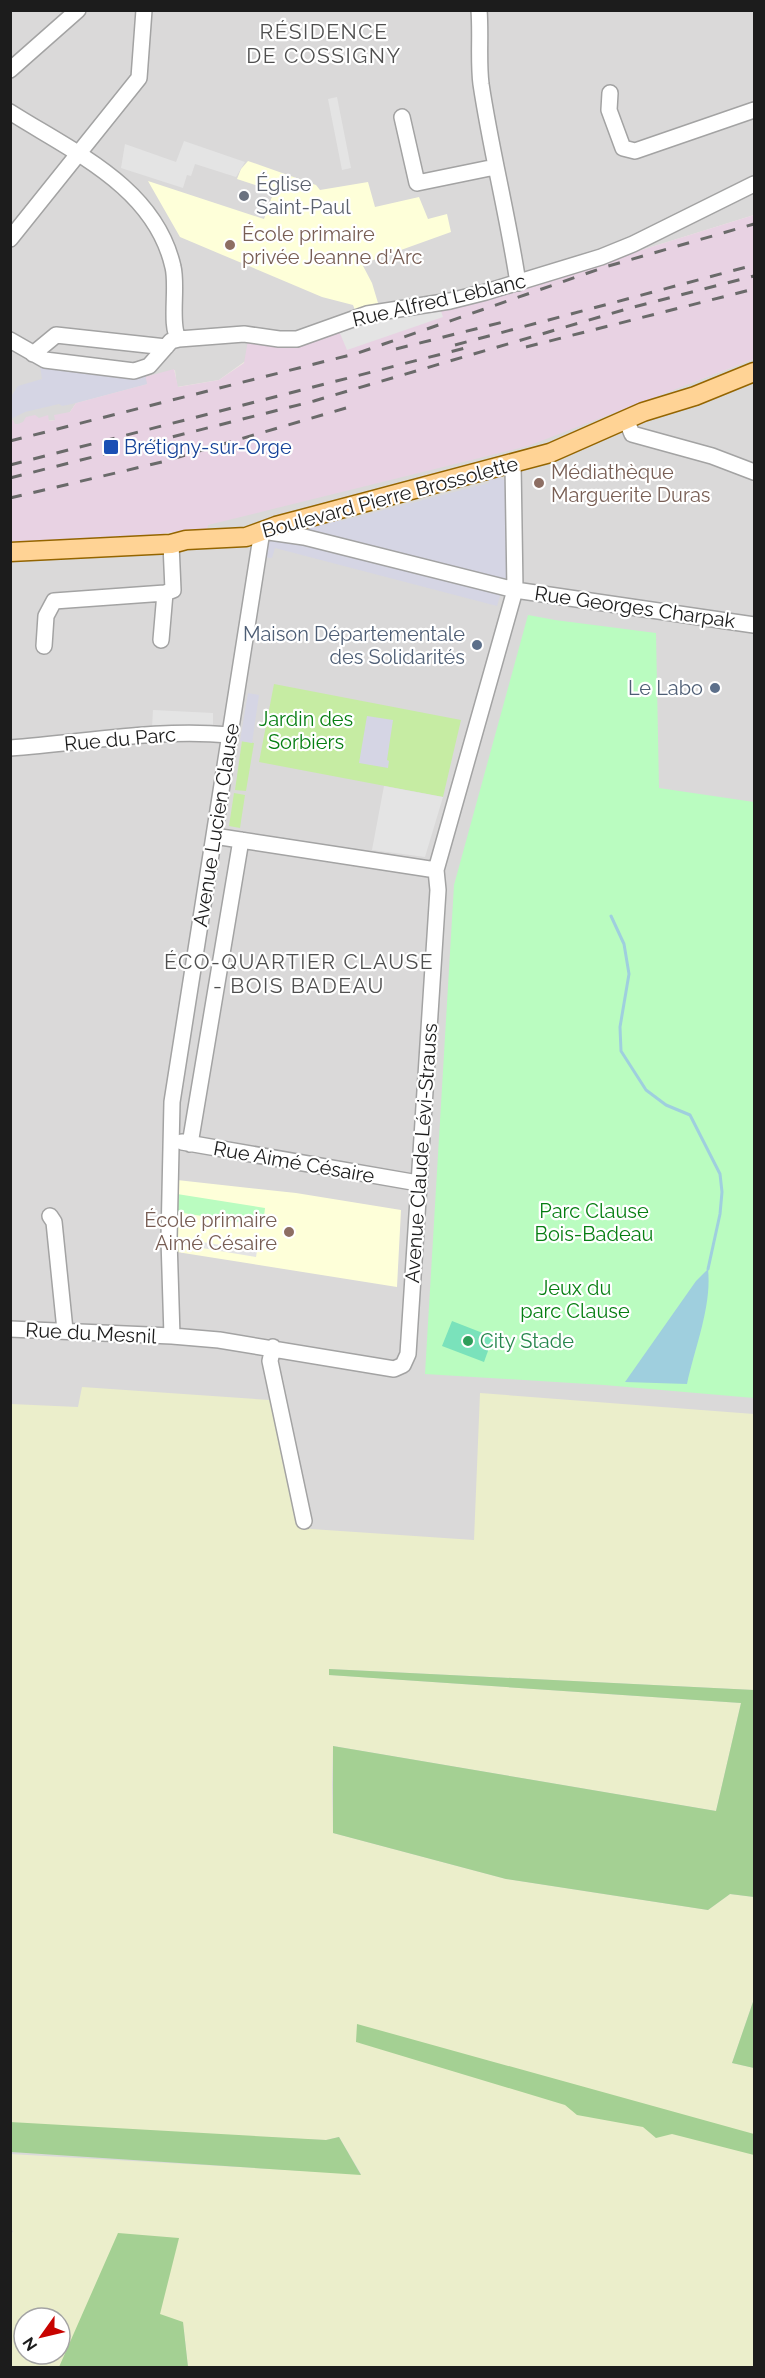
<svg xmlns="http://www.w3.org/2000/svg" width="765" height="2378" font-family="Raleway,sans-serif">
<style>
.residential{fill:#dad9d9;fill-rule:evenodd}
.industrial{fill:#e8d2e3}
.education{fill:#feffd9}
.farmland{fill:#ebeecb;fill-rule:evenodd}
.grass{fill:#c6eca3}
.forest{fill:#a4d093}
.park{fill:#bafcc0}
.pitch{fill:#7ae2bb}
.parking{fill:#e4e4e4}
.plaza{fill:#d5d5e4}
.water{fill:#9fcfde}
.lines{fill:none;stroke-linecap:round;stroke-linejoin:round}
.stream{stroke:#9fcfde;stroke-width:3}
.minor-casing{stroke:#a3a3a3;stroke-width:18}
.major-casing{stroke:#946500;stroke-width:21}
.minor{stroke:#fff;stroke-width:15}
.major{stroke:#ffd395;stroke-width:18}
.rail{stroke:#6a6a6a;stroke-width:3;stroke-dasharray:12 12;stroke-linecap:butt}
.worship-dot{fill:#6b7280;stroke:#fff;stroke-width:2}
.education-dot{fill:#8d6e63;stroke:#fff;stroke-width:2}
.transit-dot{fill:#1a4fb4;stroke:#fff;stroke-width:2}
.service-dot{fill:#5c6f8a;stroke:#fff;stroke-width:2}
.leisure-dot{fill:#2e9e5b;stroke:#fff;stroke-width:2}
.labels{text-anchor:middle;stroke-width:4.5;stroke-linejoin:round;paint-order:stroke}
.worship-label{font-size:20px;fill:#5b616d;stroke:#fff;text-anchor:start}
.education-label{font-size:20px;fill:#785e54;stroke:#fff;text-anchor:start}
.street-label{font-size:20px;fill:#1c1c1c;stroke:#fff}
.transit-label{font-size:20px;fill:#164399;stroke:#fff;text-anchor:start}
.service-label{font-size:20px;fill:#4e5e75;stroke:#fff;text-anchor:end}
.park-label{font-size:20px;fill:#067e12;stroke:#fff}
.leisure-label{font-size:20px;fill:#27864d;stroke:#fff;text-anchor:start}
.neighbourhood-label{font-size:21px;letter-spacing:1.5px;fill:#4f4f4f;stroke:#fff}
</style>
<rect width="100%" height="100%" fill="#eeeae1"/>
<path class="residential" d="M11,11H754V215L516,289L244,362L219,380L177,387L175,370L147,384L76,403L70,412L55,420L14,425L13,420L11,421Z
M754,359V2367L11,2368V543L127,536L155,537L207,525L691,383ZM24,2318H60V2354H24Z"/>
<path class="industrial" d="M754,215V359L528,446L208,525L207,530L166,533L155,537L139,538L127,536L11,543V421L13,420L15,424H18L23,422L26,417L35,415L39,418L48,415L49,421L55,420L54,415L70,412L76,403L147,384L145,377L174,369L178,387L219,380L244,363L248,340L355,324L516,289Z"/>
<path class="education" d="M248,161L316,185L320,190L368,182L375,207L419,197L428,219L447,214L451,232L362,264L372,283L378,303L355,310L353,305L322,297L180,237L148,181L264,219L274,191L237,179L241,169Z
M177,1180L296,1193L401,1210L397,1287L177,1252Z"/>
<path class="farmland" d="M82,1387L270,1400L297,1523L311,1529L474,1540L480,1393L754,1414V1690L329,1669L330,1675L741,1703L716,1811L333,1746L332,1785L333,1833L506,1879L708,1910L730,1894L754,1897V1999L732,2063L754,2068V2367H188L183,2323L61,2367H11L10,2236L13,2231L10,2230V2154L361,2174L339,2137L326,2140L11,2126V1404L78,1407ZM24,2318H60V2354H24Z"/>
<path class="grass" d="M274,684L461,720L443,797L259,762Z
M242,741L254,743L246,791L235,790Z
M234,793L245,795L240,828L229,826Z"/>
<path class="forest" d="M329,1669L754,1690V1897L730,1894L708,1910L506,1879L333,1833V1746L716,1811L741,1703L329,1675Z
M754,1999V2068L732,2063Z
M357,2024L754,2134V2155L672,2134L656,2138L643,2127L577,2115L565,2105L356,2042Z
M10,2122L326,2140L339,2137L361,2175L11,2152Z
M118,2233L179,2238L160,2314L183,2322L188,2367H59Z"/>
<path class="park" d="M528,615L555,620L656,633L659,788L754,802V1398L604,1385L425,1374L454,885Z
M177,1194L265,1208L263,1226L177,1212Z"/>
<path class="pitch" d="M452,1321L493,1337L484,1362L442,1346Z"/>
<path class="parking" d="M337,97L351,168L342,170L328,99Z
M184,141L245,162L236,177L195,164L191,176L187,175L183,188L121,168L125,144L176,162Z
M440,308L443,317L347,350L339,331L355,324Z
M153,710L213,713V729L152,728Z
M384,786L443,797L425,857L372,850Z
M184,1239L257,1251L256,1257L184,1245Z"/>
<path class="plaza" d="M40,366L129,376L145,374L147,384L72,404L62,406L59,404L25,412L11,419L12,395L18,386L42,379Z
M495,475L508,482V577L503,580L297,530V526L338,515L341,521L489,483L487,476Z
M274,538H291L501,593L497,606L275,548L272,558L262,557L267,540Z
M248,693L259,695L252,743L240,741Z
M367,716L393,720L387,760L389,761L388,768L359,763Z"/>
<path class="water" d="M708,1269C712,1306 695,1347 687,1384L625,1382L696,1281Z"/>
<g class="lines">
<path class="stream" d="M611,916L624,944L629,974L620,1027L621,1051L646,1090L666,1105L690,1115L720,1174L722,1192L720,1214L708,1269"/>
<defs>
<path id="minor" d="M479,10C481,35 478,60 481,84C491,151 508,216 518,283
M10,70L78,10
M610,93L609,110L623,148L635,151L754,110
M10,112C73,152 155,187 173,267C178,287 169,327 179,339
M402,117L417,183L495,167
M10,239L139,78L144,10
M10,340L45,360L134,371L149,366L171,341L179,339L244,334L279,339H297L367,314L450,301L486,292L601,257L633,244L754,184
M33,354L56,335L166,347
M626,419L632,434L712,456L754,472
M161,640L165,593
M44,646L46,616L54,601L165,593L173,590L171,544
M10,748C84,743 156,728 230,735
M214,836L436,870
M182,1142L418,1183
M190,1144L241,840
M50,1216L54,1222L65,1330
M10,1329L172,1336L219,1340L394,1369L403,1365L408,1354L438,890L436,870L515,590L513,464
M172,1336L169,1239L172,1102L262,531L304,537L515,590L754,625
M273,1347L270,1361L304,1521"/>
<path id="major" d="M10,552L171,544L186,540L246,537L276,526L550,453L643,412L695,396L754,372"/>
</defs>
<use href="#minor" class="minor-casing"/>
<use href="#major" class="major-casing"/>
<use href="#minor" class="minor"/>
<use href="#major" class="major"/>
<path class="rail" d="M455,345L754,265
M526,347L754,289
M396,349L507,321
M10,441L358,353L605,267L754,224
M10,465L465,348
M10,478L314,401L630,308L754,276
M10,498L162,462L346,408"/>
</g>
<circle class="worship-dot" cx="244" cy="196" r="6"/>
<g class="education-dot">
<circle cx="230" cy="245" r="6"/>
<circle cx="539" cy="483" r="6"/>
<circle cx="289" cy="1232" r="6"/>
</g>
<rect class="transit-dot" x="103" y="439" width="16" height="16" rx="3"/>
<g class="service-dot">
<circle cx="477" cy="645" r="6"/>
<circle cx="715" cy="688" r="6"/>
</g>
<circle class="leisure-dot" cx="468" cy="1341" r="6"/>
<g class="labels">
<g class="worship-label">
<text x="256" y="191">Église<tspan x="256" dy="23">Saint-Paul</tspan></text>
</g>
<g class="education-label">
<text x="242" y="241">École primaire<tspan x="242" dy="23">privée Jeanne d'Arc</tspan></text>
<text x="551" y="479">Médiathèque<tspan x="551" dy="23">Marguerite Duras</tspan></text>
<text x="277" y="1227" text-anchor="end">École primaire<tspan x="277" dy="23">Aimé Césaire</tspan></text>
</g>
<g class="street-label">
<text transform="translate(439 300) rotate(-13)" y="7">Rue Alfred Leblanc</text>
<text transform="translate(390 497) rotate(-15)" y="7">Boulevard Pierre Brossolette</text>
<text transform="translate(635 607) rotate(8)" y="7">Rue Georges Charpak</text>
<text transform="translate(120 739) rotate(-5)" y="7">Rue du Parc</text>
<text transform="translate(216 825) rotate(-81)" y="7">Avenue Lucien Clause</text>
<text transform="translate(421 1153) rotate(-86)" y="7">Avenue Claude Lévi-Strauss</text>
<text transform="translate(294 1162) rotate(10)" y="7">Rue Aimé Césaire</text>
<text transform="translate(91 1333) rotate(3)" y="7">Rue du Mesnil</text>
</g>
<g class="transit-label">
<text x="124" y="454">Brétigny-sur-Orge</text>
</g>
<g class="service-label">
<text x="465" y="641">Maison Départementale<tspan x="465" dy="23">des Solidarités</tspan></text>
<text x="703" y="695">Le Labo</text>
</g>
<g class="park-label">
<text x="306" y="726">Jardin des<tspan x="306" dy="23">Sorbiers</tspan></text>
<text x="594" y="1218">Parc Clause<tspan x="594" dy="23">Bois-Badeau</tspan></text>
<text x="575" y="1295">Jeux du<tspan x="575" dy="23">parc Clause</tspan></text>
</g>
<g class="leisure-label">
<text x="480" y="1348">City Stade</text>
</g>
<g class="neighbourhood-label">
<text x="324" y="39">RÉSIDENCE<tspan x="324" dy="24">DE COSSIGNY</tspan></text>
<text x="299" y="969">ÉCO-QUARTIER CLAUSE<tspan x="299" dy="24">- BOIS BADEAU</tspan></text>
</g>
</g>
<rect width="765" height="2378" fill="none" stroke="#1c1c1c" stroke-width="24"/>
<g transform="translate(42 2336) rotate(236)"><circle r="28" fill="#ffffff" stroke="#a4a4a4" stroke-width="1.5"/>
<path d="M0-4.5L10 22L0 15L-10 22Z" fill="#c80300"/>
<text y="-9" font-size="16" font-weight="bold" text-anchor="middle" fill="#1c1c1c">N</text>
</g>
</svg>
